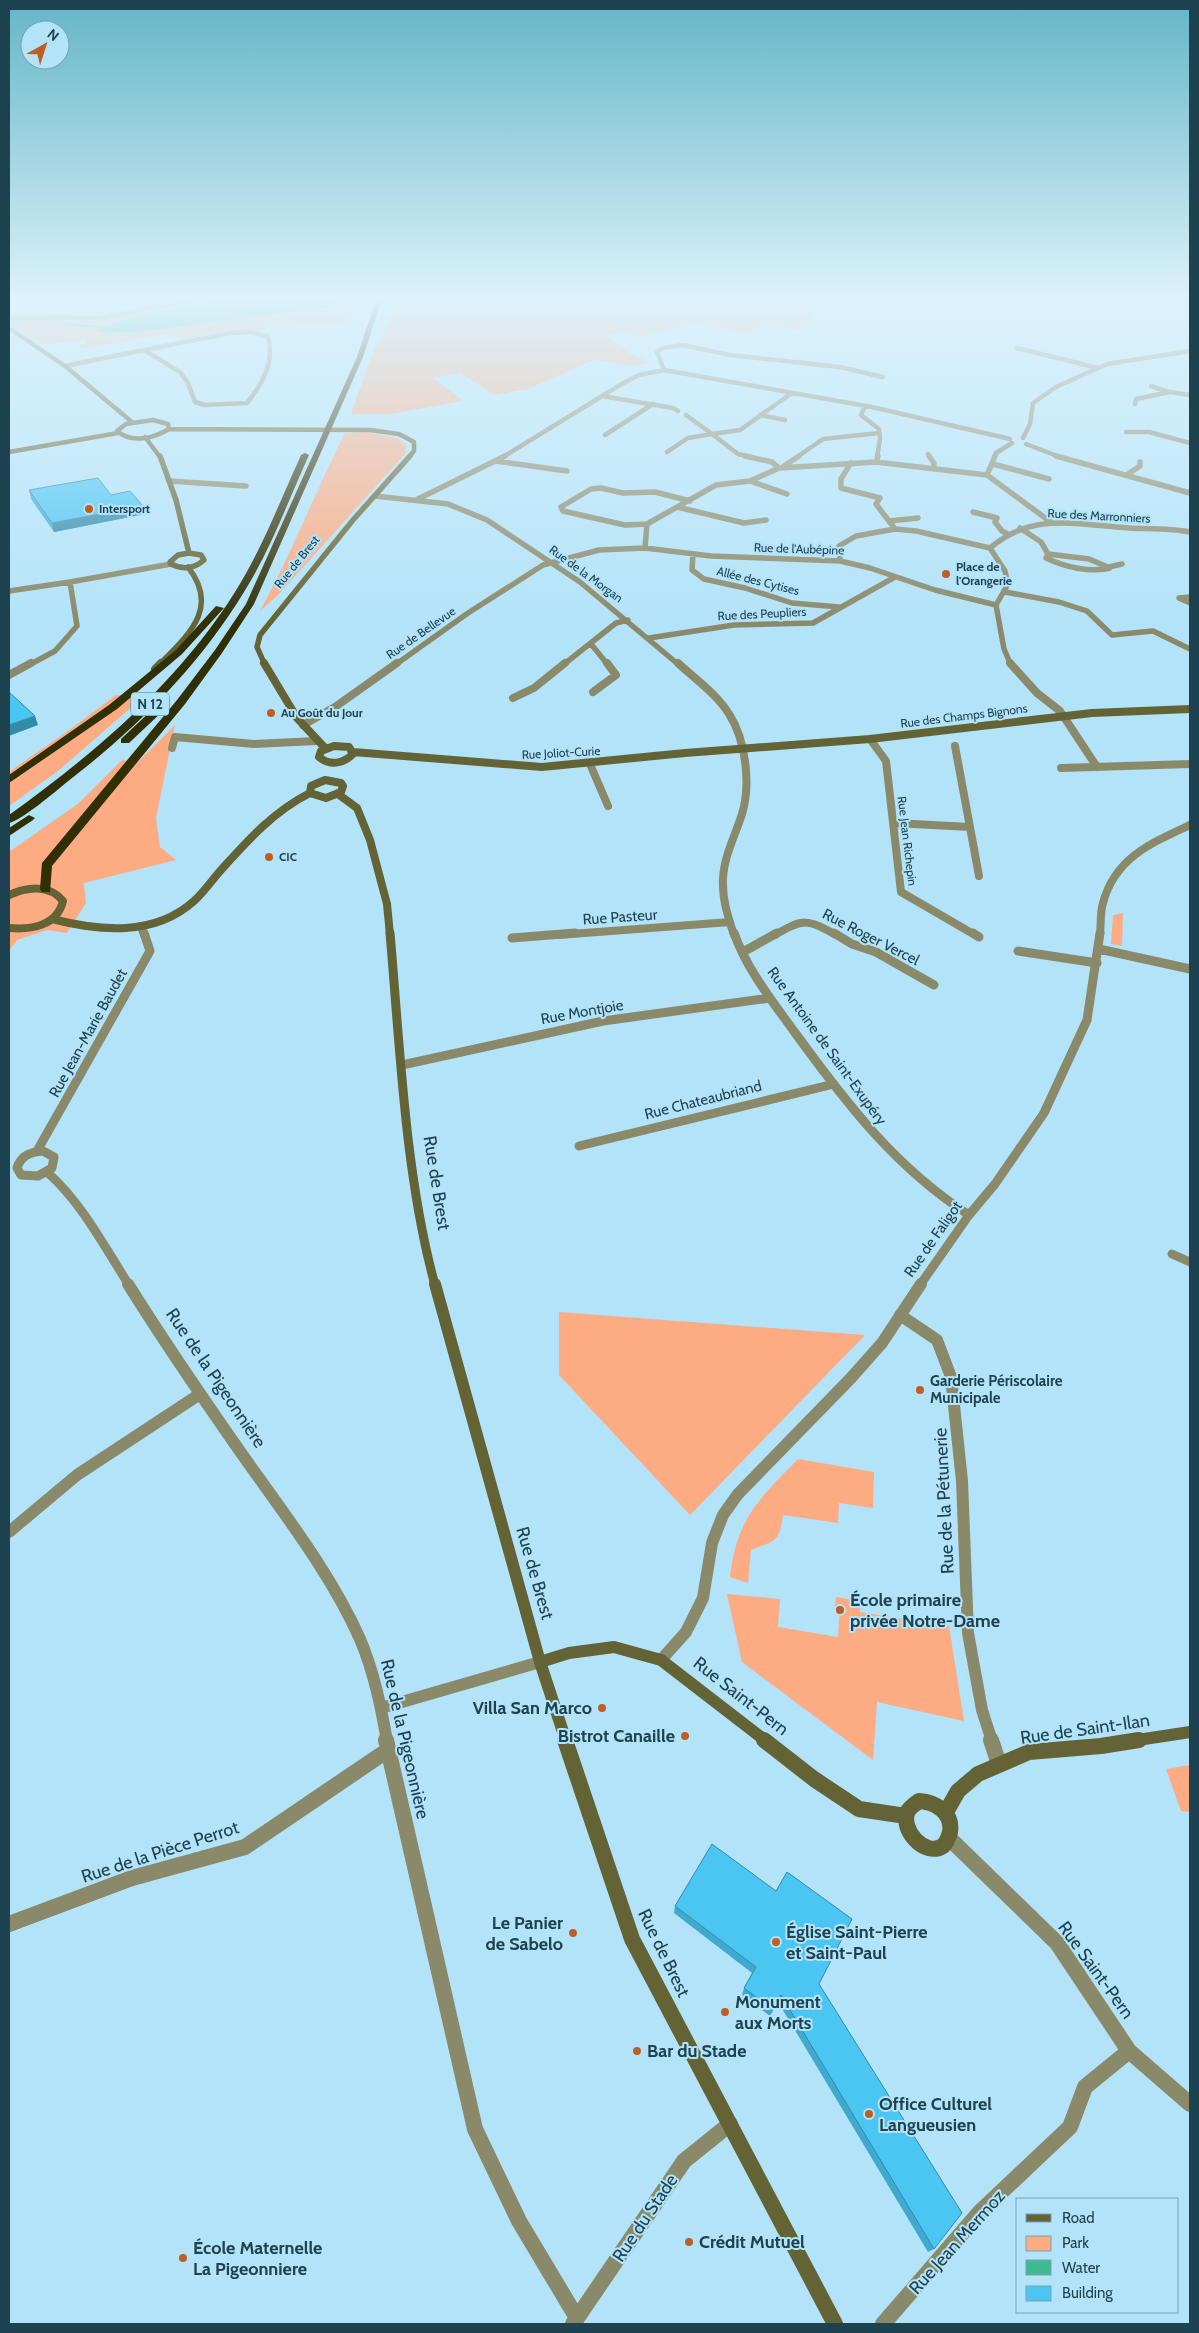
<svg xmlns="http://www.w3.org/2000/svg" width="1199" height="2333" font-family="Cabin,sans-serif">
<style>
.green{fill:#fdab83}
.water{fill:#3eb990}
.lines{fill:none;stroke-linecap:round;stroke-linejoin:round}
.stream{stroke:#3eb990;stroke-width:2.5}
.street-far5{stroke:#8a8a6b;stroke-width:4.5}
.street-far4{stroke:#8a8a6b;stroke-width:5.5}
.street-far3{stroke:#8a8a6b;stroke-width:8}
.street-far2{stroke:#8a8a6b;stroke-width:9}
.street-far1{stroke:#8a8a6b;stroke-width:12}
.street{stroke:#8a8a6b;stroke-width:16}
.secondary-far5{stroke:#646335;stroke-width:4.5}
.secondary-far4{stroke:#646335;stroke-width:5.5}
.secondary-far3{stroke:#646335;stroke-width:8}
.secondary-far2{stroke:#646335;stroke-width:9}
.secondary-far1{stroke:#646335;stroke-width:12}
.secondary{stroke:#646335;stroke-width:16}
.highway{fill:#312f06;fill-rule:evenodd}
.wall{fill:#40a9d0}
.shaded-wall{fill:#348aa9}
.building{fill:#4bc5f2;stroke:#348aa9}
.poi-dot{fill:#c05d24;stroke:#b3e3f9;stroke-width:2}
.labels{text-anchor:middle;stroke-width:4;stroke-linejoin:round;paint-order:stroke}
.far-poi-label{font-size:12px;font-weight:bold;fill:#1d4250;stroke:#b3e3f9;text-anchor:start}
.far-street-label{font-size:12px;fill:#1d4250;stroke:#b3e3f9}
.shield{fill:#b3e3f9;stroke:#4a7283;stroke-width:1}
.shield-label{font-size:14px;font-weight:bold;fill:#1d4250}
.street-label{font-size:15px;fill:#1d4250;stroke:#b3e3f9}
.poi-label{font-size:15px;font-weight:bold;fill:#1d4250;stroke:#b3e3f9;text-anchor:start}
.near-street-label{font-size:18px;fill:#1d4250;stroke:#b3e3f9}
.near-poi-label{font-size:18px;font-weight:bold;fill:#1d4250;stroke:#b3e3f9;text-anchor:start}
</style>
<rect width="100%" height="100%" fill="#b3e3f9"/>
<path class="green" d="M228,296H239L127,319L99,328L107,334H120L337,306L345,296H357L349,324L265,326L267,331L234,330L188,338L161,335L82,349L78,346L86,343V340L44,344L9,323V320L14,319L99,318Z
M400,296H820L814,316L801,331L766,324L744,334L698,323L638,338C625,331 620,332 606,336L631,354L649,362L634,366L594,360L528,389L494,395L460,373L433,378L463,401L391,414H351L370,360Z
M366,432L397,438L406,444L405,454L279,594L260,611C292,553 315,492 345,433Z
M116,695L142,698L58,771L9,806V772L72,728Z
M175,725L156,818L160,847L176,860L84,883L86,903L67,933L47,930L17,940L9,951V852L79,803L122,760L138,762Z
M1123,913L1122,946L1111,944L1113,915Z
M559,1312L865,1335L690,1515L559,1375Z
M798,1459L874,1472L873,1508L839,1503L838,1523L783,1515C779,1543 776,1540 751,1550L748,1583L730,1577C737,1518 758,1500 798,1459Z
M727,1594L780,1599L778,1627L838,1637L840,1608L835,1607L836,1597L860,1601V1612L949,1626L964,1721L877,1702L873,1760L742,1662Z
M1190,1765V1812L1181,1811L1166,1769Z"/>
<path class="water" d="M239,296H345L337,306L131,333L100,332L99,328L127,319Z"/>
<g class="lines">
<path class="stream" d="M508,296H533
M65,324L101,327"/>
<path class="street-far5" d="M9,318L101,317L222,296
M249,332L268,336C275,362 263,383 247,403L204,405L195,402L188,383L180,372L144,350L231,333Z
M1017,348L1098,368
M65,366L144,350
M664,370L657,352L663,348L683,345L730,355L840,367L883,377
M1151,386L1169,392
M602,396L673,408L678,411
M1135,404L1136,399L1170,392L1190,395
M865,406L861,415L879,429L880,439L877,457
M686,415L712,434
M760,415L785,420
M1126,432H1149L1190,443
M605,435L653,404
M1023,438L1030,424L1033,403L1056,387L1107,364L1190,351
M1026,444L1060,457
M667,452L688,438L712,434
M928,454L930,457
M503,457L625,382L639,375L664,370L872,407L1010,439
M750,457L738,454L712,434L740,430L792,393
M797,457L823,439L879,433
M994,457L996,453L1012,443"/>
<path class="street-far4" d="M745,456L772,462L779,468
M929,456L934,463V469
M995,456L987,475L1052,523
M1056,456L1190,493
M496,461L567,471
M876,462L878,456
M851,463L841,479V488L880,498L876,504L895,529
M993,464L1049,479
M784,466L799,456
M1128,474L1140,466V462
M169,481L246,486
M750,481L787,494
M375,496L448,504L487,520L580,582L679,665
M418,499L505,456
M677,507L744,523L766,520
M973,512L997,518L995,522L1002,531L1008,534
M889,521L918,518
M647,524L625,525L563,511L561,507L591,489L601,488L623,493L655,492L690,501
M1020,528L1041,542L1048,554
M645,548L647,524L716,485L750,481L779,468L876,462L987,475
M693,554L692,570L704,579L745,588L792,603L839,607
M1048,554L1089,559L1110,568C1090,573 1065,567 1046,558Z
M840,561L839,546L856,536L895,529L916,531L990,548
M1109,567L1122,564
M9,591L70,582
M1005,592L1059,602L1087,611L1112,635L1153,631L1190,649
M1190,597L1179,598L1190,603
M996,605L1008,584L1005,571L990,548C1033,511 1077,525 1129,528C1149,529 1170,528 1190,532
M649,638L734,625L813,623L895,577
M591,644L608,665
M29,665L55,651L77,626L70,582L171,564
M395,665L468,613L543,565L599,550L645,548L711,556L840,561L870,568L935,590L996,605L1004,649L1011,665
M563,665L616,623L628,620"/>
<path class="street-far3" d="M678,663C695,679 717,694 729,714C746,740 751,785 742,814C735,836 724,856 723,879C722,899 728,917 734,935
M1010,663L1037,693L1060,711L1097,767
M9,675L31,663
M593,692L616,675L607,663
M513,698L534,688L565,663
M303,725L335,707L397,663
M870,739L886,761L901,892L975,935
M955,746L979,876
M172,748L175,737L254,744L316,741
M590,764L608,806
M1061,768L1190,764
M894,823L970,827
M141,926L144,935
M558,935L730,922
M775,935C803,918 808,919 836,935
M1100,935C1101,925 1100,913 1103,903C1115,858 1151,843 1190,825"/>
<path class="street-far2" d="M734,933C747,970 773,1002 796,1034C847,1104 895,1167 969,1215
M834,933L852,944L876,952L934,985
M973,933L979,937
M512,938L575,933
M1099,949L1190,969
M1018,951L1097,963
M743,952L777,933
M402,1065L603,1021L770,998
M579,1146L834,1084
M37,1151L150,951L144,933
M43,1151L54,1157L52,1168L38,1176L21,1175L17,1168C21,1155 31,1152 43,1151Z
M47,1172C82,1203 104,1246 129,1285
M1172,1254L1190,1262
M920,1285L969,1215L995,1184L1044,1113L1087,1020L1100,933"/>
<path class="street-far1" d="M128,1284C165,1343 204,1400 244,1457C285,1515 331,1574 360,1639C374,1672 381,1707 387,1741
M900,1315L937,1340L951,1377L962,1481L968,1633L982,1710L992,1741
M9,1532L77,1475L200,1394
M661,1660L686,1632L703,1598L712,1543L723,1515L738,1494L851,1378L882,1343L921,1284
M381,1708L540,1662"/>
<path class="street" d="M386,1740L475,2129L519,2221L577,2318
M991,1740L999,1764
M949,1838L1057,1943L1129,2051L1190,2104
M9,1924L132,1878L245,1847L388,1750
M573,2324L684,2161L730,2124
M883,2324L980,2212L1070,2127L1085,2087L1129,2051"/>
<path class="secondary-far5" d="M9,328L65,366L132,422
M153,420L168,424L169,429C154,438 132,444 117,431L126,424Z
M169,429L370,430L399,434L414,442V451L409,457
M145,437L160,457
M9,452L118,433"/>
<path class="secondary-far4" d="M160,456L176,500L189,553
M189,553L201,555L204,560C194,569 183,570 171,564L170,562L178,555Z
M159,665C189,634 220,608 188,567
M265,665L257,647L260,635L353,520L410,456"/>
<path class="secondary-far3" d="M264,663L297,718L325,748
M155,669L161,663
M334,746L349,747L353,754C343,764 330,766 319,757L321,751Z
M353,752L542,767L685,753L870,739L1092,713L1190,709
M325,780L341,783L343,786L341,792L326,798L310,793L311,786Z
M338,794L357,808L370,840L387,904L390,935
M9,895C27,887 49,884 63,901C57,926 31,930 9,928
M52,919C99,931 154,937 194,901C204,892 212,880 221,870C248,840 274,811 310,793"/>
<path class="secondary-far2" d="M390,933C400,1047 405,1176 435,1285"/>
<path class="secondary-far1" d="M435,1284L540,1662L566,1741
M540,1662L569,1653L614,1647L661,1660L766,1741
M1131,1741L1190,1732"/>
<path class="secondary" d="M565,1740L632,1939L835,2324
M764,1740L814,1779L859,1809L906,1816
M919,1801C936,1802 953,1813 950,1832C949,1836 946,1843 943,1846C925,1858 899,1829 908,1811C910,1807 915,1804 919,1801Z
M946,1812L958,1791L978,1774L1029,1752L1101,1746L1139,1740"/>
<path class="highway" d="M377,296H383L363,357L254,604L222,653L185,704L52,866L50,892H42L40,889L42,863L177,700L215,650L246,604L357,357Z
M305,453L309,455C288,501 271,549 244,592C199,666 136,729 67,782C55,792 22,820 9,823V815C95,753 178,683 235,592C262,549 280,501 301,455Z
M216,606L224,608L182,654L117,709L9,783V775L109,705L176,650Z
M159,706L164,709L163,711L129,743H121V739L155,707Z
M29,815L35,818L33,820L9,836V828Z"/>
</g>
<path class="wall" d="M29,490L111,495L143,506L145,514L54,532L31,499Z
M675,1906L819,1984L934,2249L928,2252L778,2002L770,2016L742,1995L744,1988L752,1973L674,1913Z"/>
<path class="shaded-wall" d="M143,506L145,514L54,532L52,523Z
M35,716L38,725L9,736V725Z"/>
<path class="building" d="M98,478L111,495L130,491L143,506L52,523L29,490Z
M9,692L35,716L9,725Z
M712,1844L776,1891L787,1872L852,1919L819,1984L962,2213L934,2249L781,1995L773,2010L744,1988L756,1967L675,1906Z"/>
<linearGradient id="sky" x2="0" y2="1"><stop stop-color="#64b6c5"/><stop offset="0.48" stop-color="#ddf2fc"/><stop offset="1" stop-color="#ddf2fc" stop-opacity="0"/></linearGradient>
<rect width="1199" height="623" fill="url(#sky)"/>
<g class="poi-dot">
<circle cx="89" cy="509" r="5"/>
<circle cx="946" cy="574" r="5"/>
<circle cx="271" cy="713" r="5"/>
<circle cx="269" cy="857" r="5"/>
<circle cx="920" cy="1390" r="5"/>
<circle cx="840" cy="1610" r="5"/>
<circle cx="602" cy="1708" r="5"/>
<circle cx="685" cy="1736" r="5"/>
<circle cx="573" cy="1933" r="5"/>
<circle cx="776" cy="1942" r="5"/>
<circle cx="725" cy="2012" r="5"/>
<circle cx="637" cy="2051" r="5"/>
<circle cx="869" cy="2114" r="5"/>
<circle cx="689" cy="2242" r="5"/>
<circle cx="183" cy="2258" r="5"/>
</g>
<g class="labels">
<g class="far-poi-label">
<text x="99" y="513">Intersport</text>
<text x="956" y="571">Place de<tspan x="956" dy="14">l'Orangerie</tspan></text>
<text x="281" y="717">Au Goût du Jour</text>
<text x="279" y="861">CIC</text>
</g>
<g class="far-street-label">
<text transform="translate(1099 516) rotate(3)" y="4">Rue des Marronniers</text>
<text transform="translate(799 549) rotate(2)" y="4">Rue de l'Aubépine</text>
<text transform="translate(297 562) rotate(-51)" y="4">Rue de Brest</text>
<text transform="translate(586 574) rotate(36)" y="4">Rue de la Morgan</text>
<text transform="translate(758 581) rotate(14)" y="4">Allée des Cytises</text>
<text transform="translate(762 614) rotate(-3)" y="4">Rue des Peupliers</text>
<text transform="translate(421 633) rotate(-35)" y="4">Rue de Bellevue</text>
<text transform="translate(964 716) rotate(-7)" y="4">Rue des Champs Bignons</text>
<text transform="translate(561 753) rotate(-3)" y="4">Rue Joliot-Curie</text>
<text transform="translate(907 841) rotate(83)" y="4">Rue Jean Richepin</text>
</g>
<rect class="shield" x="131" y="692.5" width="38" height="23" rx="4"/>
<g class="shield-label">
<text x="150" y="709">N 12</text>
</g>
<g class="street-label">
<text transform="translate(620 917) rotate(-4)" y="5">Rue Pasteur</text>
<text transform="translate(871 937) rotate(27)" y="5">Rue Roger Vercel</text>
<text transform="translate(582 1012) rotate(-10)" y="5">Rue Montjoie</text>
<text transform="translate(88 1033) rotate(-61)" y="5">Rue Jean-Marie Baudet</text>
<text transform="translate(827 1046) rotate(54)" y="5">Rue Antoine de Saint-Exupéry</text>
<text transform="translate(703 1100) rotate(-14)" y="5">Rue Chateaubriand</text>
<text transform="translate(933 1239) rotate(-55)" y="5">Rue de Faligot</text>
</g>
<g class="poi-label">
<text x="930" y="1386">Garderie Périscolaire<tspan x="930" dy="17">Municipale</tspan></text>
</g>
<g class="near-street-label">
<text transform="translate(437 1183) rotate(81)" y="6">Rue de Brest</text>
<text transform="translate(216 1378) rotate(56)" y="6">Rue de la Pigeonnière</text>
<text transform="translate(944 1501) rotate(-93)" y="6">Rue de la Pétunerie</text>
<text transform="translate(535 1573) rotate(74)" y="6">Rue de Brest</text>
<text transform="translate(741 1696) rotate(38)" y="6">Rue Saint-Pern</text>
<text transform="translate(1085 1729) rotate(-8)" y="6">Rue de Saint-Ilan</text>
<text transform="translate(405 1739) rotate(77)" y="6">Rue de la Pigeonnière</text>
<text transform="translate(160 1852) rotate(-18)" y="6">Rue de la Pièce Perrot</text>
<text transform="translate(664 1953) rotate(64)" y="6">Rue de Brest</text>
<text transform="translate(1096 1970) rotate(54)" y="6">Rue Saint-Pern</text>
<text transform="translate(645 2218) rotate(-56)" y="6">Rue du Stade</text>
<text transform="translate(957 2242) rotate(-48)" y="6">Rue Jean Mermoz</text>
</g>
<g class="near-poi-label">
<text x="850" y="1606">École primaire<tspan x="850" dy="21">privée Notre-Dame</tspan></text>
<text x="592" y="1714" text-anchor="end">Villa San Marco</text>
<text x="675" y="1742" text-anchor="end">Bistrot Canaille</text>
<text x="563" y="1929" text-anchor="end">Le Panier<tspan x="563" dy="21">de Sabelo</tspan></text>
<text x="786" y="1938">Église Saint-Pierre<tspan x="786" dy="21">et Saint-Paul</tspan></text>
<text x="735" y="2008">Monument<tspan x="735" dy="21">aux Morts</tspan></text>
<text x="647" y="2057">Bar du Stade</text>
<text x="879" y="2110">Office Culturel<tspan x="879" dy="21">Langueusien</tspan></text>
<text x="699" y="2248">Crédit Mutuel</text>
<text x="193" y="2254">École Maternelle<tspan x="193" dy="21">La Pigeonniere</tspan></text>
</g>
</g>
<rect width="1199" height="2333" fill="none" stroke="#1d4250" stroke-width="20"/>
<rect x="1016" y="2198" width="162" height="115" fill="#b3e3f9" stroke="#77a3b5"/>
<rect x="1026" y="2214" width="25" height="8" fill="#646335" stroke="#77a3b5"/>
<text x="1062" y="2223" font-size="15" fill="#1d4250">Road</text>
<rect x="1026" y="2236" width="25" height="15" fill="#fdab83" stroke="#77a3b5"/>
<text x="1062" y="2248" font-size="15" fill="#1d4250">Park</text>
<rect x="1026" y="2260" width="25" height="15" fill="#3eb990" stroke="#77a3b5"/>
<text x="1062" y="2273" font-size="15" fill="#1d4250">Water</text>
<rect x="1026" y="2286" width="25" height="15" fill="#4bc5f2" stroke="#77a3b5"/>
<text x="1062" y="2298" font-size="15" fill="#1d4250">Building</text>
<g transform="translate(45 45) rotate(39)"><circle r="24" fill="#b3e3f9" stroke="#77a3b5"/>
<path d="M0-4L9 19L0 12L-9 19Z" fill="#c05d24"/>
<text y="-8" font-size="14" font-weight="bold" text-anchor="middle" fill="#1d4250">N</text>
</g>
</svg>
